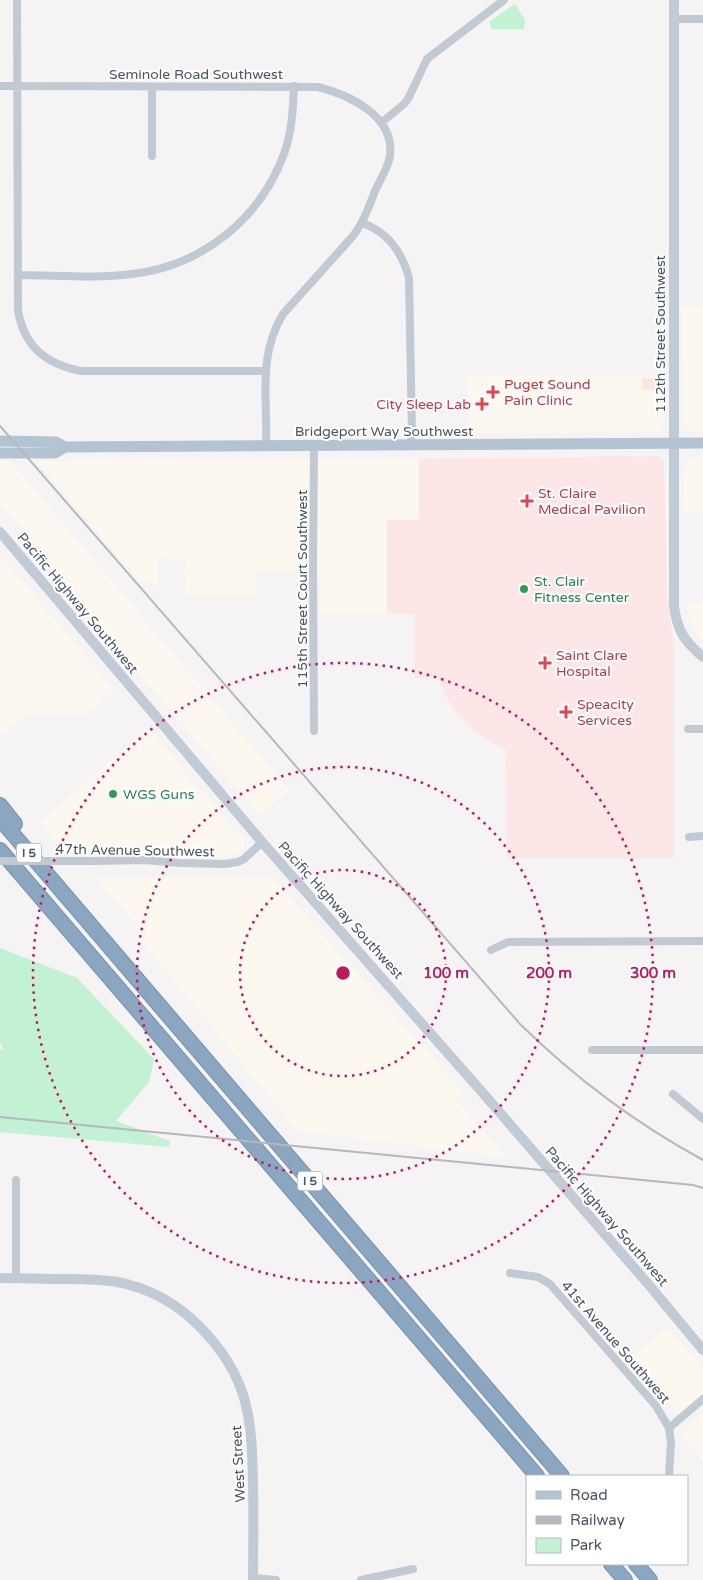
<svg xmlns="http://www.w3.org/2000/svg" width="703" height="1580" font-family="'Varela Round',sans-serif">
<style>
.commercial{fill:#fdf8ef}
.medical{fill:#fce7e6}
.green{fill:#c3f1d4}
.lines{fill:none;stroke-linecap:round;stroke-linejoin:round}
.highway-casing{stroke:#7691ad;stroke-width:16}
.street{stroke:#c1cad2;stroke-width:8}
.secondary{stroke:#c1cbd6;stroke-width:10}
.primary{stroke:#b3c3d1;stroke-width:11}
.highway{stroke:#8ba6c1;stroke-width:14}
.rail{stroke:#b5b8bd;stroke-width:2}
.street-bridge{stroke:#c1cad2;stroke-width:8}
.ring{fill:none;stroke:#c2185b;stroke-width:2.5;stroke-dasharray:2.5 5}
.health-dot{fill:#e0444e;stroke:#fff;stroke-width:2}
.leisure-dot{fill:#2e9e5b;stroke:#fff;stroke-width:2}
.labels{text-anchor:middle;stroke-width:4;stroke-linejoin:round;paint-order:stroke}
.shield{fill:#fff;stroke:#808990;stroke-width:1}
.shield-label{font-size:12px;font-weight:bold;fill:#4a5661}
.street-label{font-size:14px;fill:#4a5661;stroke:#fff}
.health-label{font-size:14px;fill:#be3a42;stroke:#fff;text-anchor:start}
.leisure-label{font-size:14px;fill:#27864d;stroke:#fff;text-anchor:start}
.centre{fill:#c2185b;stroke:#fff;stroke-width:2.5}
.ring-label{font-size:15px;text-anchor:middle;font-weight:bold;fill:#c2185b;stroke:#fff;stroke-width:4;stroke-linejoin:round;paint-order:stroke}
</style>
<rect width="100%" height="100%" fill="#f5f3f3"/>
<path class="commercial" d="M681,306H703V432L688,431L684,422Z
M468,375L663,376L664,423L657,432L469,433Z
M703,455V512H684L685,464L692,457Z
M419,459V520H387V613H320V571L257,570L256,595H184L186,560L158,558V588L152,582L141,583L37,461Z
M0,461H10L289,790L260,815L41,558L32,539L0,503Z
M0,555L114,690L88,714H27L0,736Z
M685,603H703V642L692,626Z
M148,728L244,841L243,848L239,852L217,858L65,854L41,822Z
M96,877H271L463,1092L455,1099L506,1157L298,1131L132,929L137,925Z
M667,1328L703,1369V1393L680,1415L640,1370L637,1373L626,1361L638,1350L640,1352Z
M703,1414V1463L681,1434Z"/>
<path class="medical" d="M642,378H656V390H642Z
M658,456L664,462L667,593L674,648V858H507L506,750L485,739L472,729L456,713L446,696L439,678H414L415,614L387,613V520H419V459Z"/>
<path class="green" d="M515,4L525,20L524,29H492L489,22Z
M0,948L77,978L154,1059L149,1082L116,1121L170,1141L169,1147L0,1132V1049H3L0,1043Z"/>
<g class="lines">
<defs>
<path id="highway" d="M0,805L15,824
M0,819L562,1476
M0,850L537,1476
M611,1564L625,1580
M636,1564L650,1580"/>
</defs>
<use href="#highway" class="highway-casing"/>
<path class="street" d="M17,0L18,310C24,347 46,364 81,371H265
M674,19H703
M0,86L318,87C350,95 395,116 390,156C388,168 380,180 375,191C369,207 363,223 353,236L283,314C257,357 268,400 266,446
M152,87V156
M381,123L404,104L408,99L427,59L504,0
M362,223C388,232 402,252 409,278L412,433L410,446
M18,275C56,275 95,279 132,274C202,266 260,219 284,154C292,132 293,109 294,86
M314,447L313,570L314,731
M688,729H703
M689,837L703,836
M93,861L144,860L180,863L225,864L238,862L244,859L262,842
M491,950L508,942L703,941
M592,1050H703
M673,1094L703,1119
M16,1180V1278
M510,1273L538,1277L550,1284L656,1406L669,1428
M669,1476L671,1442L669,1428L703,1399
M253,1578L276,1580
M361,1580L413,1569"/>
<path class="secondary" d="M674,0V606C677,630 684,641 703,657
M0,532L262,842L482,1092L649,1285L703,1350
M0,1278C21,1278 43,1279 64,1279C82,1279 100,1279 117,1282C147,1287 178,1304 199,1326C249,1376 252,1418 253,1485C254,1517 253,1548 253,1580"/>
<path class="primary" d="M0,441L56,442L65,447L703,443
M0,453H55L65,447"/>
<use href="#highway" class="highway"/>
<path class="rail" d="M0,426L520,1024C575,1078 635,1123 703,1160
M0,1117L693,1185L703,1188"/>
<path class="street-bridge" d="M0,861H93"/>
</g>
<g class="ring">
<circle cx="343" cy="973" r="103"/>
<circle cx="343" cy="973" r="206"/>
<circle cx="343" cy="973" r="310"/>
</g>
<g class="health-dot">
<path d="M490.5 384.5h5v5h5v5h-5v5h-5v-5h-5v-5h5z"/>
<path d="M479.5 396.5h5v5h5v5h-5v5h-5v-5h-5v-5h5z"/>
<path d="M524.5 493.5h5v5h5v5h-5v5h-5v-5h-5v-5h5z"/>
<path d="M542.5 655.5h5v5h5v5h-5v5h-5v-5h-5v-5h5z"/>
<path d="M563.5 704.5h5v5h5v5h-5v5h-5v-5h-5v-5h5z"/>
</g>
<g class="leisure-dot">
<circle cx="524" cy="589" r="5"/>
<circle cx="113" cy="794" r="5"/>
</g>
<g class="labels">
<g class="shield">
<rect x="16.5" y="843.5" width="25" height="19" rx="4"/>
<rect x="297.5" y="1171.5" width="25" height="19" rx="4"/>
</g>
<g class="shield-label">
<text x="29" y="857">I 5</text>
<text x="310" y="1185">I 5</text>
</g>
<g class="street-label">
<text x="196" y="79">Seminole Road Southwest</text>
<text transform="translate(660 334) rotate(-90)" y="5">112th Street Southwest</text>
<text x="384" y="436">Bridgeport Way Southwest</text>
<text transform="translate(302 589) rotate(-90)" y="5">115th Street Court Southwest</text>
<text transform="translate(78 603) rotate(50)" y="5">Pacific Highway Southwest</text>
<text transform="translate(135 850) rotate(1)" y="5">47th Avenue Southwest</text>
<text transform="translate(341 910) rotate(48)" y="5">Pacific Highway Southwest</text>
<text transform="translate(607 1216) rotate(49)" y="5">Pacific Highway Southwest</text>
<text transform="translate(616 1342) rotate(49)" y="5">41st Avenue Southwest</text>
<text transform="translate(238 1464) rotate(-93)" y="5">West Street</text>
</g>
<g class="health-label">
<text x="504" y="389">Puget Sound<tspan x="504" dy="16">Pain Clinic</tspan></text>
<text x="471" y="409" text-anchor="end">City Sleep Lab</text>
<text x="538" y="498">St. Claire<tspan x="538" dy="16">Medical Pavilion</tspan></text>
<text x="556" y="660">Saint Clare<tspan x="556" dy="16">Hospital</tspan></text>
<text x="577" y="709">Speacity<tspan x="577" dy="16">Services</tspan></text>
</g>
<g class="leisure-label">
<text x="534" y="586">St. Clair<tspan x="534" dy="16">Fitness Center</tspan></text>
<text x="123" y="799">WGS Guns</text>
</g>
</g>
<circle cx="343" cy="973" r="8" class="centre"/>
<g class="ring-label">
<text x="446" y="978">100 m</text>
<text x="549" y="978">200 m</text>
<text x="653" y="978">300 m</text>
</g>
<rect x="526" y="1475" width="162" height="90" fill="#ffffff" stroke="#b7bbc0"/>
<rect x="536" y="1491" width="25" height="8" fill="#b3c3d1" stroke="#b7bbc0"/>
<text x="570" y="1500" font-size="15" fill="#4a5661">Road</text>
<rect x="536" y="1516" width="25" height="8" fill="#b5b8bd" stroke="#b7bbc0"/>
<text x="570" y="1525" font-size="15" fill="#4a5661">Railway</text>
<rect x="536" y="1538" width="25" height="15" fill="#c3f1d4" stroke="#b7bbc0"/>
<text x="570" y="1550" font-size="15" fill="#4a5661">Park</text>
</svg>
